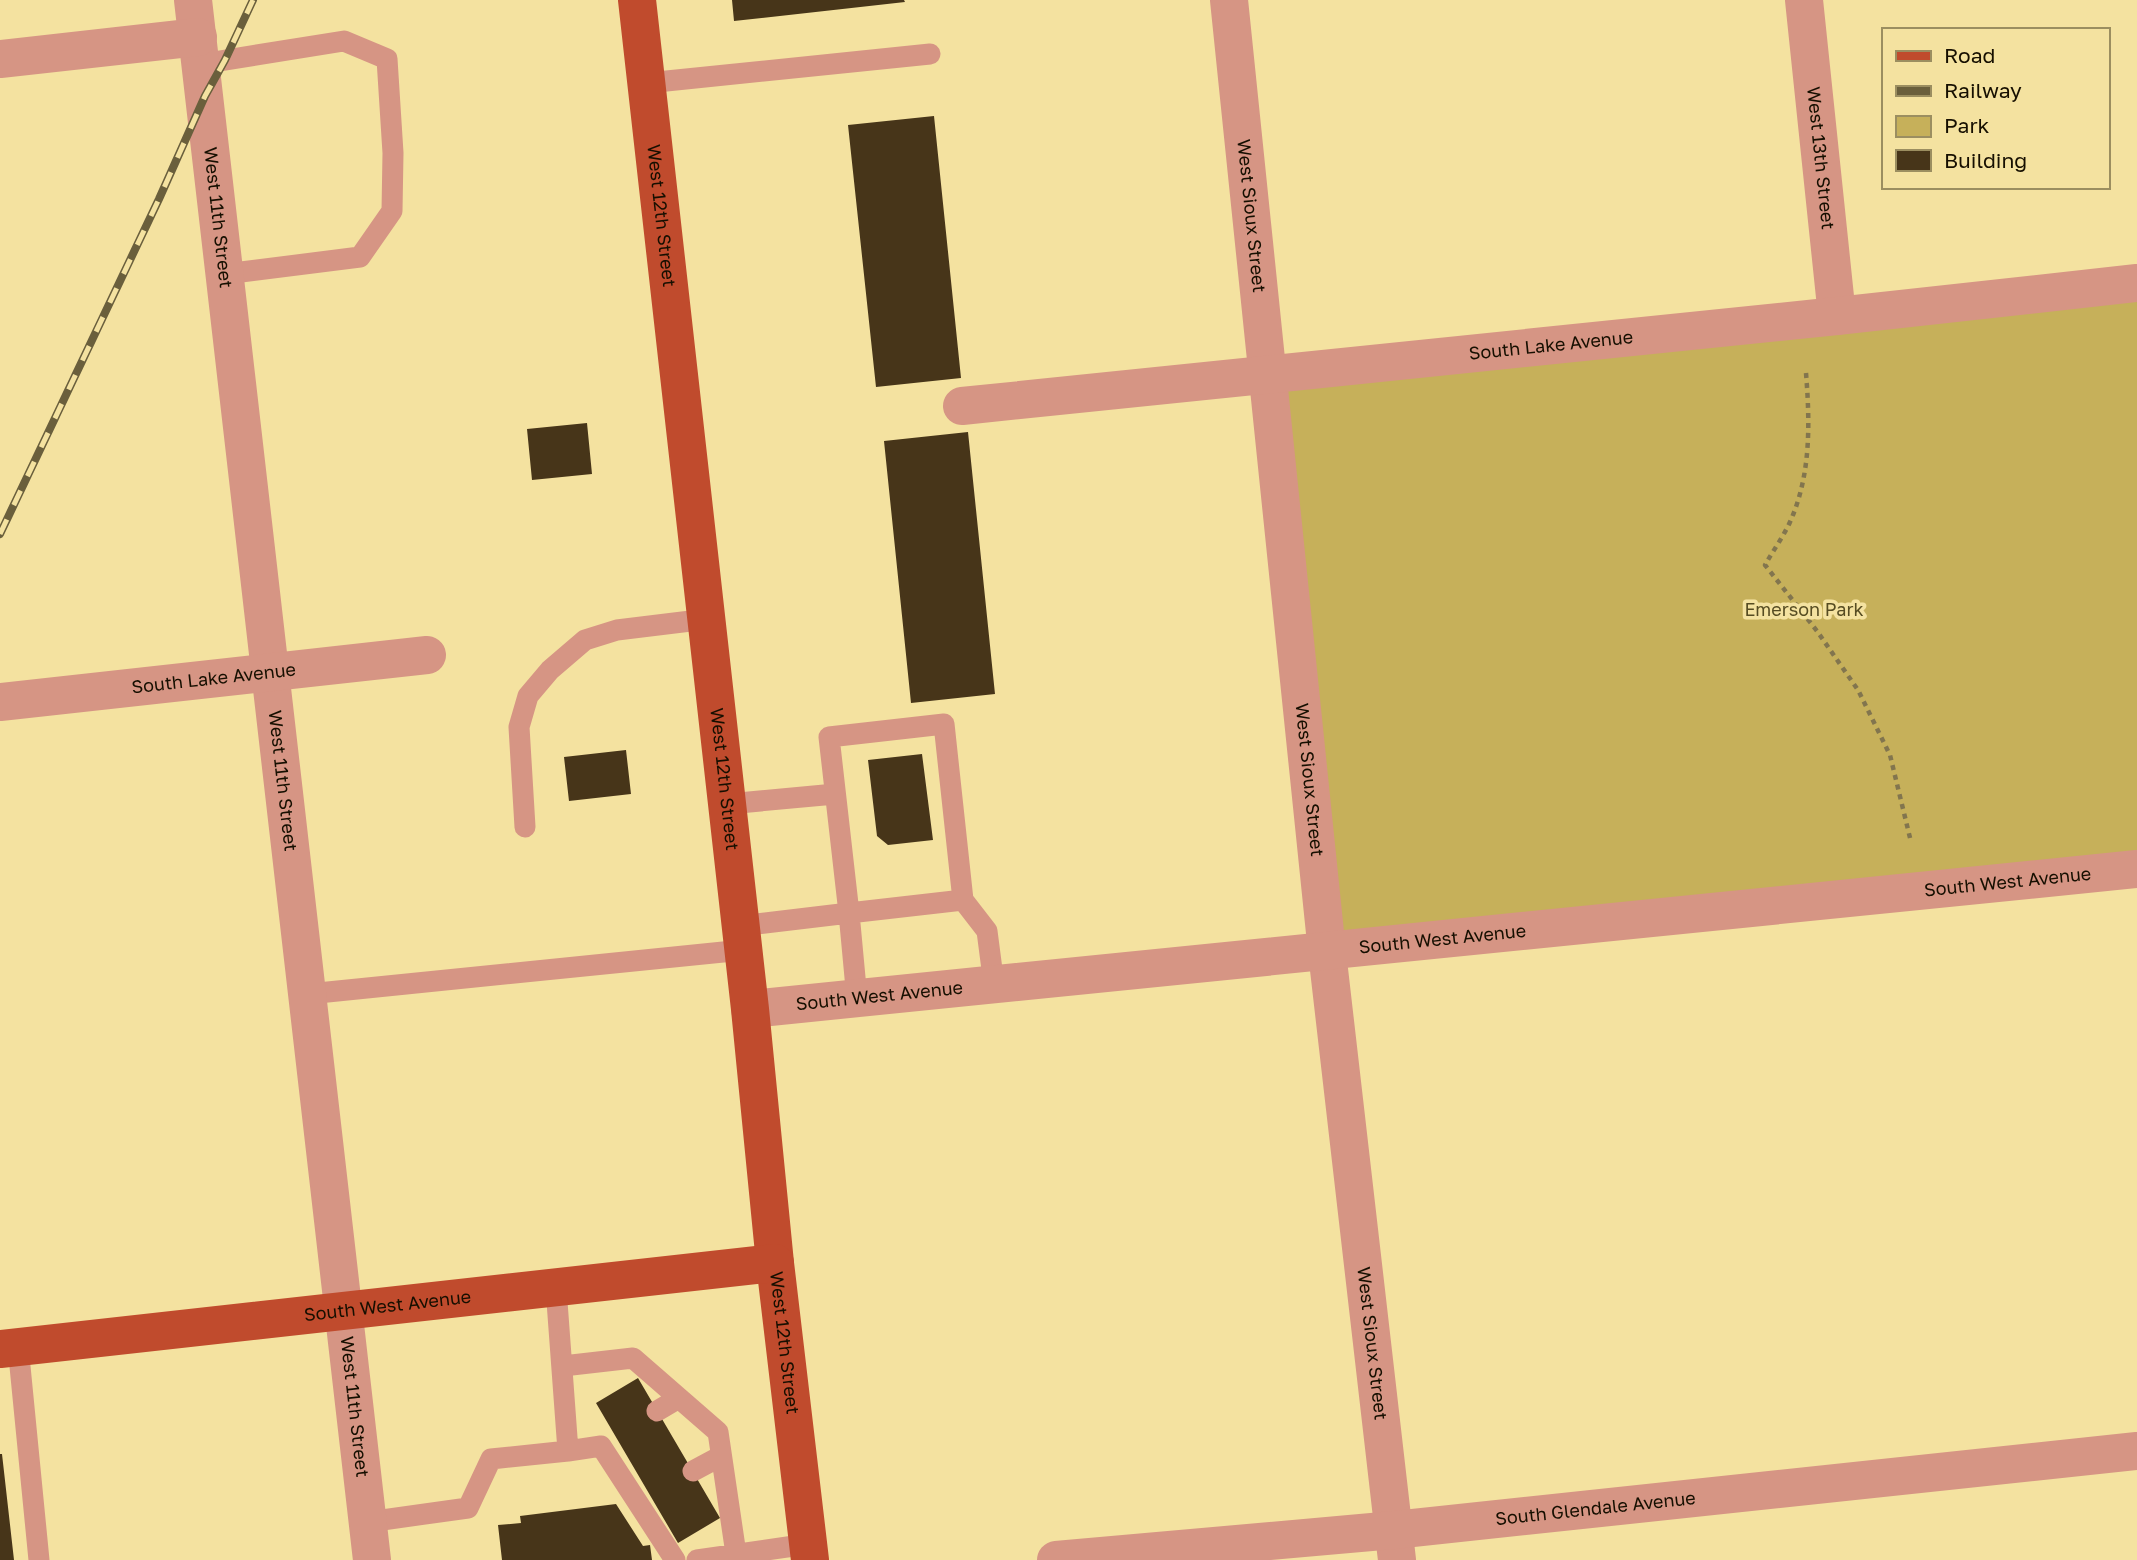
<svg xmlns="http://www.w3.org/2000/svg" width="2137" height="1560" font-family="'Golos Text',sans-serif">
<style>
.green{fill:#c6b05a}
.building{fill:#473519}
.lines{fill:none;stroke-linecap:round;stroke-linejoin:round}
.path{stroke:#82754e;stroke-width:4.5;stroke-dasharray:5 5;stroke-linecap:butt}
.service{stroke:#d69584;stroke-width:21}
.minor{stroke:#d69584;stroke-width:38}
.primary{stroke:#c04b2d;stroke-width:38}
.rail-casing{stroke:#6a5f3c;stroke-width:8}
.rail{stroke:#f4e2a0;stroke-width:5;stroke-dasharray:16;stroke-linecap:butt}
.labels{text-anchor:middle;stroke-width:7;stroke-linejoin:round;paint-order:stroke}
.street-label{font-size:18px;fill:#160f00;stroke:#f4e2a0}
.park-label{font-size:18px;fill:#564c22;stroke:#f4e2a0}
</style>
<rect width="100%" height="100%" fill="#f4e2a0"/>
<path class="green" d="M2137,282V869L1327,952L1267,374Z"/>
<path class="building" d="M732,0H904L905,2L734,21Z
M934,116L961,378L876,387L848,125Z
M587,423L592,474L532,480L527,429Z
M968,432L995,694L911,703L884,441Z
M626,750L631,794L569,801L564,757Z
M922,754L933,840L888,845L877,836L868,760Z
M638,1378L720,1518L678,1543L596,1403Z
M0,1454H2L14,1560H0Z
M616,1504L643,1546L650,1545L652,1560H502L498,1525L521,1523L520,1516Z"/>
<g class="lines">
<path class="path" d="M1806,373C1810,424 1811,475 1790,522C1783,537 1773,551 1765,565L1817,631L1858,690L1890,755L1911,842"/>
<path class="service" d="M201,64L344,41L387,59L393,153L392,211L360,257L225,274
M647,83L930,54
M944,724L963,900L849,913L829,737Z
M728,804L835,794
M525,827L519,727L528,696L550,670L585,640L617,630L707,619
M963,900L987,931L994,985
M740,926L849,913L857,999
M308,994L743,950
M18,1346L39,1560
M563,1366L633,1358L718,1432L736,1554
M657,1411L679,1398
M568,1451L601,1446L675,1560
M693,1471L721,1456
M368,1522L468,1508L491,1459L568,1451L556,1288
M697,1560L808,1544"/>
<g class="minor">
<path id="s1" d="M193,0L372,1560"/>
<path id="s2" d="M1229,0L1327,952L1397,1560"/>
<path id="s3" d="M1804,0L1837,316"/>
<path d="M0,59L198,37"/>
<path id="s4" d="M962,406L1837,316L2137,283"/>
<path id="s5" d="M0,702L427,655"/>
<path id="s6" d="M750,1009L2137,869"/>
<path id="s7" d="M1056,1560L1394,1530L2137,1451"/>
</g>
<g class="primary">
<path id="s8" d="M637,0L750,1009L775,1263L810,1560"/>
<path id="s9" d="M0,1349L775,1263"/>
</g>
<defs>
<path id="rail" d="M0,534L159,199L205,96L225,60L253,0"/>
</defs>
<use href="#rail" class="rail-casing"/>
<use href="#rail" class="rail"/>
</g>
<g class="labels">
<g class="street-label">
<text dy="6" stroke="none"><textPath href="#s3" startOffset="159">West 13th Street</textPath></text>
<text dy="6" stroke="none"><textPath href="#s8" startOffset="217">West 12th Street</textPath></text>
<text dy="6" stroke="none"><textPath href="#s2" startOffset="217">West Sioux Street</textPath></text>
<text dy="6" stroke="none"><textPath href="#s1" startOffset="219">West 11th Street</textPath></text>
<text dy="6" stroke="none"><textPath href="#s4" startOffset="592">South Lake Avenue</textPath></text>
<text dy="6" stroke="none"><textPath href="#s5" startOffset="215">South Lake Avenue</textPath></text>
<text dy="6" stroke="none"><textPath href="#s1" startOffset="786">West 11th Street</textPath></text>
<text dy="6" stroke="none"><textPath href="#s8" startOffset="784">West 12th Street</textPath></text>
<text dy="6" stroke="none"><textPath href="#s2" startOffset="784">West Sioux Street</textPath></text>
<text dy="6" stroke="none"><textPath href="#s6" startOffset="1264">South West Avenue</textPath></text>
<text dy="6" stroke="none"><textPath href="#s6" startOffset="696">South West Avenue</textPath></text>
<text dy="6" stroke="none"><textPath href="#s6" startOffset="130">South West Avenue</textPath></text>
<text dy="6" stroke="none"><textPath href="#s9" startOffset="390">South West Avenue</textPath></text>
<text dy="6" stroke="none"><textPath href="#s8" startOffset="1351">West 12th Street</textPath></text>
<text dy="6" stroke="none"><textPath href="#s2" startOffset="1351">West Sioux Street</textPath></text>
<text dy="6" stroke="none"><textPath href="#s1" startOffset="1416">West 11th Street</textPath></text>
<text dy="6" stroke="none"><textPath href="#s7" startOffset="542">South Glendale Avenue</textPath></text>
</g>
<g class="park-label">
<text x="1804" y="616">Emerson Park</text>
</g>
</g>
<rect x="1882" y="28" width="228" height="161" fill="#f4e2a0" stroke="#9b8e60" stroke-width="2"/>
<rect x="1896" y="51" width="35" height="10" fill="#c04b2d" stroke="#9b8e60" stroke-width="2"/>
<text x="1944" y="63" font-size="21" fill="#160f00">Road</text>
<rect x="1896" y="86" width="35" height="10" fill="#6a5f3c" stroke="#9b8e60" stroke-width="2"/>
<text x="1944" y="98" font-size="21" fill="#160f00">Railway</text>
<rect x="1896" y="116" width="35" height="21" fill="#c6b05a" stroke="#9b8e60" stroke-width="2"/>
<text x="1944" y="133" font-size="21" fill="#160f00">Park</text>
<rect x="1896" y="150" width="35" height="21" fill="#473519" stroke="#9b8e60" stroke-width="2"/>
<text x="1944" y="168" font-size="21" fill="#160f00">Building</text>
</svg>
